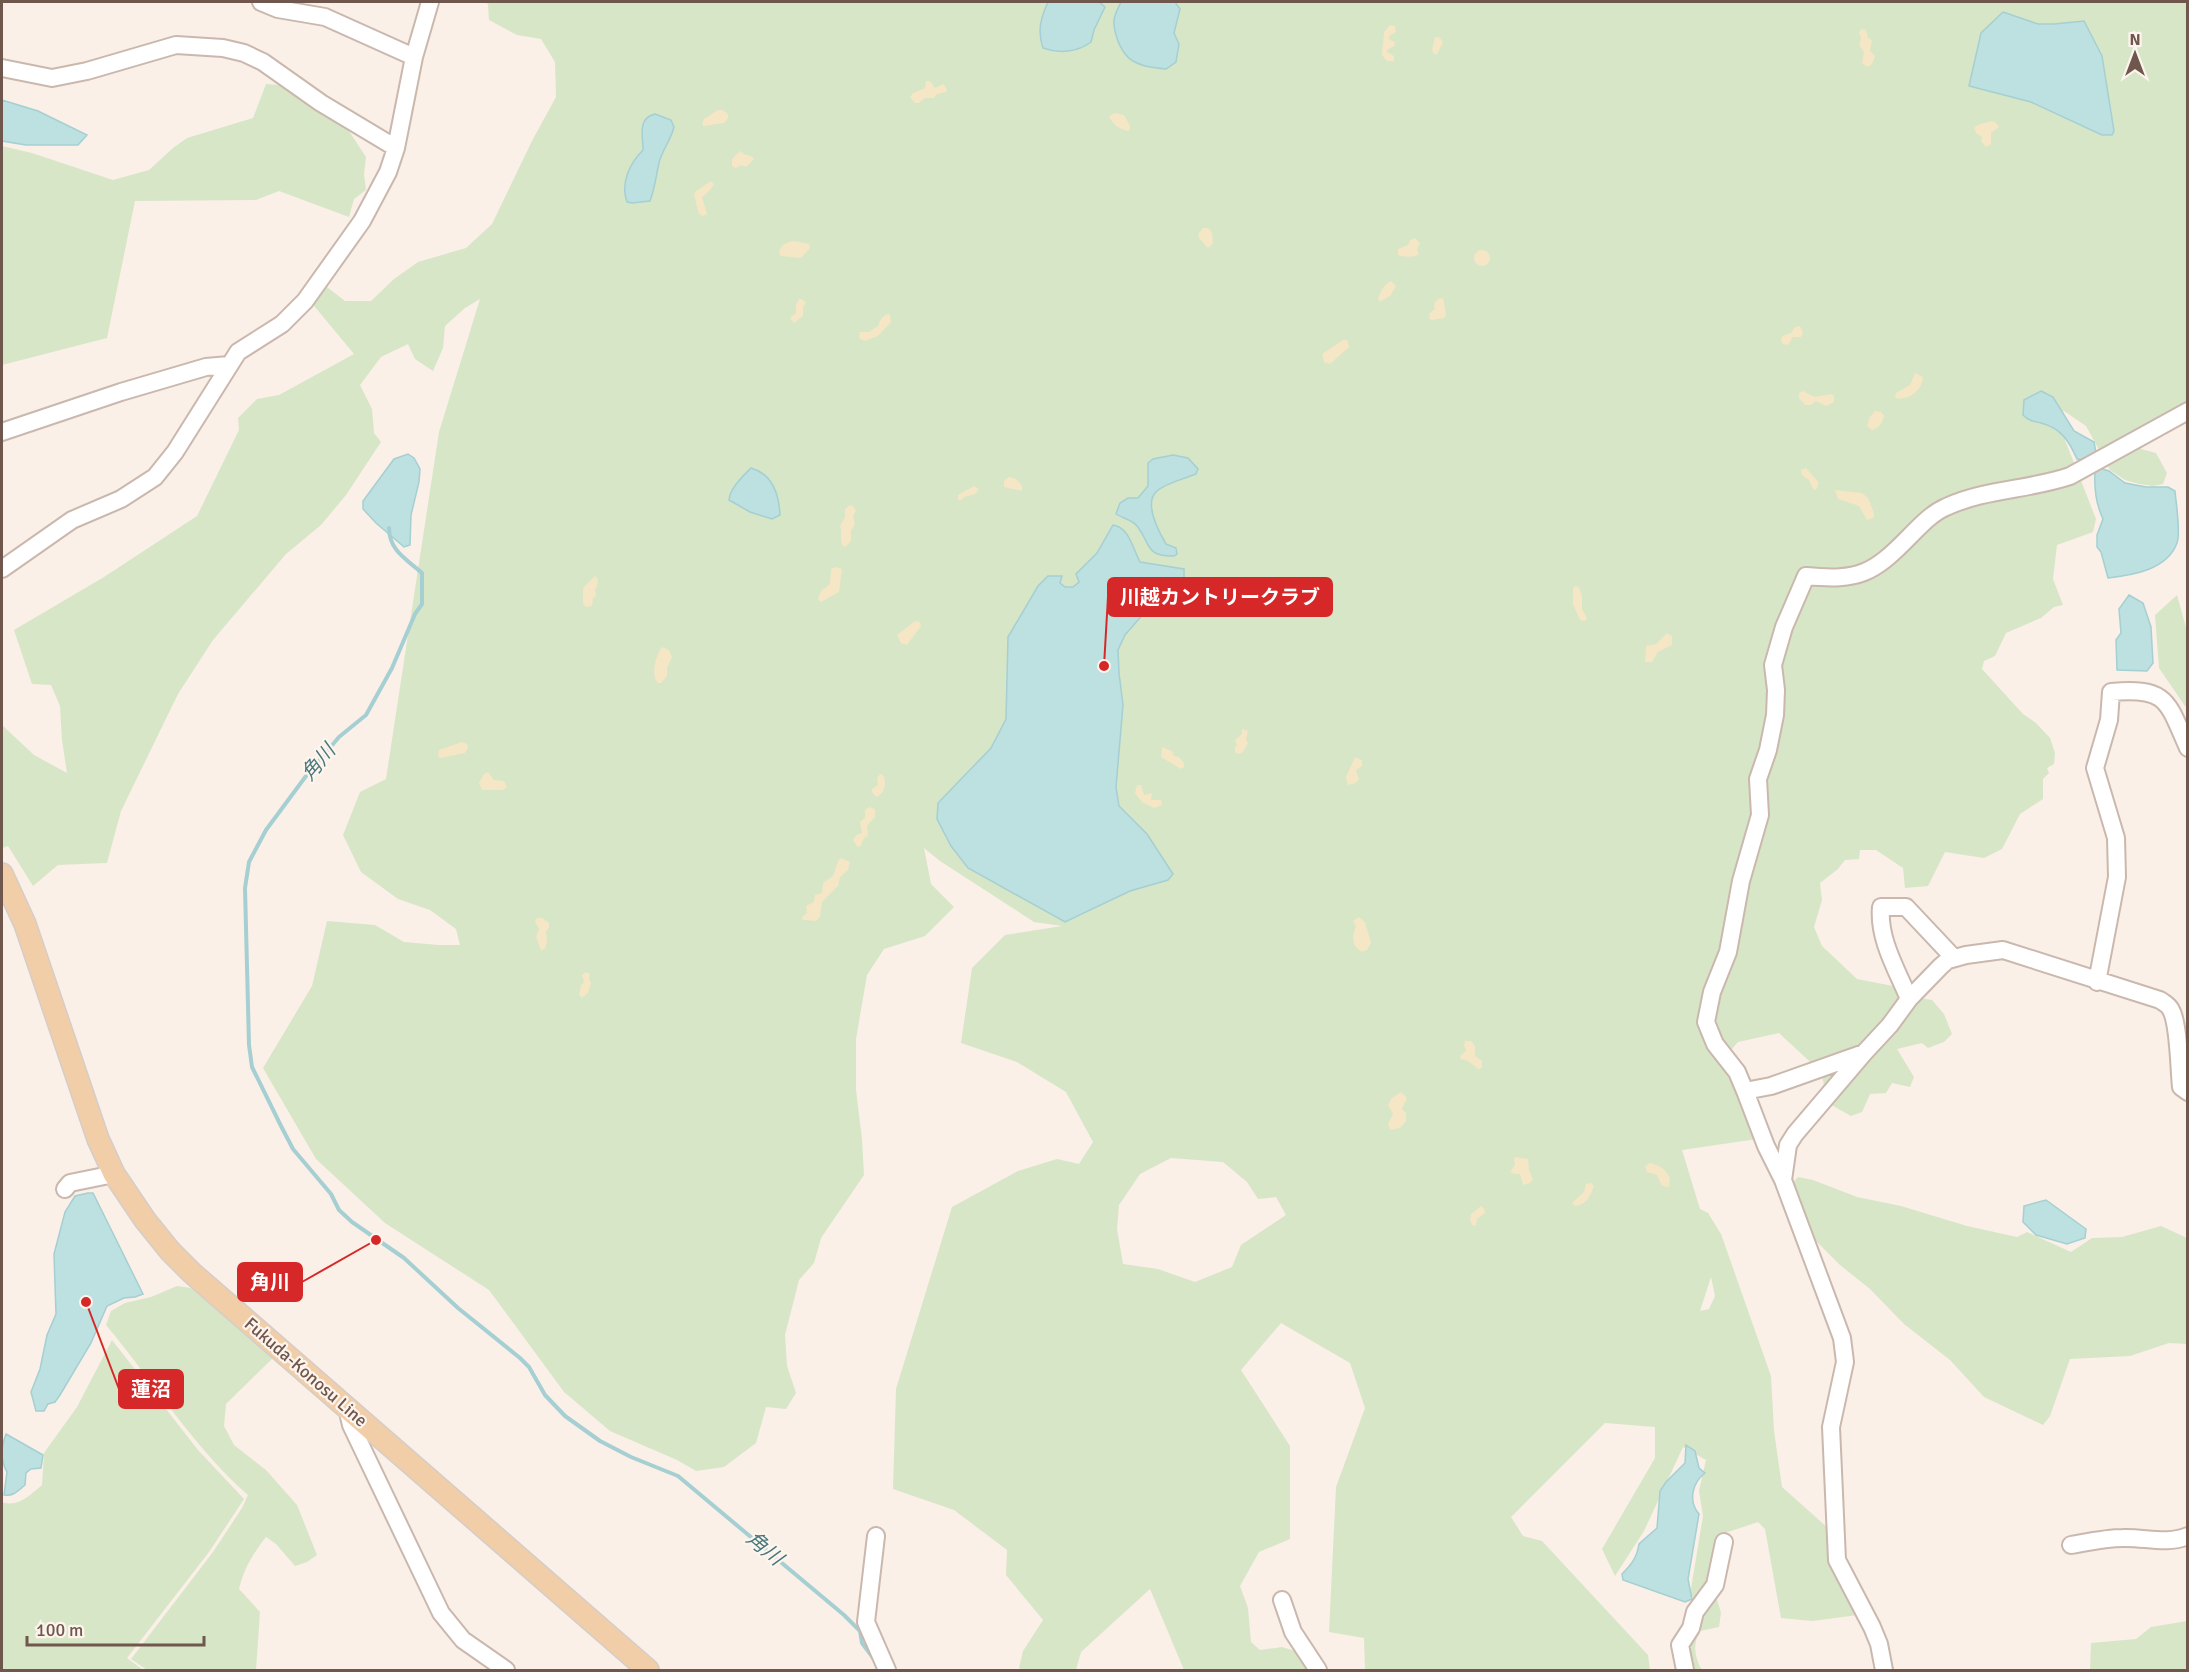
<svg xmlns="http://www.w3.org/2000/svg" width="2189" height="1672" font-family="Signika,'Noto Sans JP',sans-serif">
<style>
.green{fill:#d7e6c7;fill-rule:evenodd}
.sand{fill:#f5e6c5}
.water{fill:#bde0e1;stroke:#a5cfd2;stroke-width:1.5}
.lines{fill:none;stroke-linecap:round;stroke-linejoin:round}
.stream{stroke:#a5cfd2;stroke-width:4}
.minor-casing{stroke:#cab8ae;stroke-width:20}
.major-casing{stroke:#d4cdca;stroke-width:24}
.minor{stroke:#fff;stroke-width:16}
.major{stroke:#f1cea7;stroke-width:21}
.labels{text-anchor:middle;stroke-width:4.5;stroke-linejoin:round;paint-order:stroke}
.street-label{font-size:18px;fill:#70574e;stroke:#fdf5ed}
.water-label{font-size:20px;font-style:italic;fill:#47777b;stroke:#fdf5ed}
.leader{fill:none;stroke:#d62828;stroke-width:2}
.callout-dot{fill:#d62828;stroke:#fdf5ed;stroke-width:2}
.callout{fill:#d62828;stroke:#d62828;stroke-width:2}
.callout-label{font-size:20px;text-anchor:middle;font-weight:bold;fill:#fff}
</style>
<rect width="100%" height="100%" fill="#faf0e7"/>
<path class="green" d="M484,2H2187V405L2140,427L2143,441L2141,449L2156,453L2167,473L2163,484L2153,486L2139,484L2125,480L2110,470L2086,426L2064,411L2056,417L2096,519L2093,532L2057,545L2053,579L2063,605L2054,607L2041,618L2006,633L1995,656L1984,661L1982,669L2023,714L2036,723L2050,738L2055,753L2054,764L2047,768L2049,773L2043,779V799L2020,814L2002,849L1984,858L1945,852L1928,886L1905,888L1903,868L1876,850H1860L1859,859L1845,860L1838,869L1820,883L1822,900L1814,927L1822,946L1857,979L1898,987L1920,998L1932,1000L1944,1014L1952,1034L1944,1042L1928,1048L1922,1043L1897,1049L1914,1077L1910,1087L1892,1083L1886,1093L1870,1094L1862,1112L1851,1116L1828,1103L1821,1072L1779,1033L1738,1042L1727,1055L1757,1139L1682,1150L1700,1209L1708,1213L1721,1234L1771,1376L1774,1431L1782,1487L1828,1528L1858,1615L1812,1621L1781,1618L1765,1529L1758,1522L1725,1533L1713,1586L1721,1613L1719,1627L1700,1631C1692,1644 1695,1658 1702,1670H1690L1688,1643L1699,1602L1690,1595L1703,1516L1699,1491L1706,1460L1683,1447L1644,1531L1615,1576L1602,1549L1655,1458V1427L1605,1423L1511,1517L1523,1536L1542,1541L1648,1655L1650,1670H1365L1364,1638L1329,1632L1336,1487L1365,1408L1350,1363L1281,1323L1241,1370L1290,1446V1539L1259,1552L1240,1586L1248,1608L1251,1642L1260,1650L1282,1647L1302,1653L1313,1670H1184L1150,1589L1081,1652L1076,1670H1022L1019,1668L1023,1651L1043,1620L1006,1575L1007,1550L954,1510L893,1489L896,1389L952,1207L1018,1171L1057,1159L1079,1164L1093,1142L1066,1092L1017,1062L961,1043L972,968L1005,935L1062,926L1034,922L940,861L924,848L931,884L954,907L925,936L884,949L867,975L856,1039V1090L862,1139L864,1175L821,1238L814,1263L799,1280L785,1335L787,1366L796,1393L786,1409L766,1407L756,1443L724,1467L696,1471L677,1460L610,1431L564,1392L489,1290L385,1223L316,1159L263,1068L312,986L327,921L375,925L404,942L439,945H460L456,929L430,910L398,899L361,872L343,835L360,792L386,779L439,432L480,299L465,308L445,326L443,348L433,371L415,359L408,344L381,357L360,385L372,409L374,433L381,442L346,495L321,525L286,554L213,640L178,694L121,811L107,863L58,865L33,886L8,846L2,848V725L34,755L67,773L62,740L60,706L51,685L32,684L14,630L104,577L197,516L239,430L238,418L257,399L279,395L354,354L310,301L323,284L345,301H371L394,279L418,262L466,248L492,224L533,139L556,97L555,62L541,39L517,35L489,20L488,4ZM1171,1158L1223,1162L1247,1182L1258,1199L1276,1197L1286,1215L1241,1245L1232,1267L1195,1282L1158,1269L1123,1264L1117,1229L1119,1205L1140,1174ZM1711,1277L1715,1296L1709,1309L1700,1311Z
M266,84L279,85L317,111L345,125L366,157L364,174L366,190L354,199L349,217L279,191L256,200L135,201L107,338L2,365V146L32,153L113,180L149,170L173,148L187,138L253,118Z
M2177,595L2187,631V709L2159,668L2155,615Z
M1798,1177L1813,1180L1857,1197L1901,1206L1967,1226L2017,1237L2027,1232L2071,1252L2092,1238L2122,1237L2161,1226L2187,1238V1344L2169,1343L2130,1356L2070,1359L2050,1416L2043,1425L1984,1397L1950,1360L1904,1324L1870,1289L1840,1265L1811,1236L1790,1186Z
M177,1286L198,1289L275,1356L226,1404L224,1426L234,1445L266,1470L297,1505L317,1555L307,1562L295,1566L276,1544L266,1537C253,1554 244,1568 239,1589L260,1612L256,1670H147L131,1659L213,1552L242,1508L248,1495C192,1446 154,1382 106,1325L111,1311L125,1303L151,1297Z
M112,1340L198,1450L244,1499L209,1552L127,1658L143,1670H2V1502C18,1508 30,1495 42,1485L44,1453L77,1407Z
M2187,1621V1670H2090L2091,1643L2136,1639L2151,1627Z"/>
<path class="sand" d="M1390,25L1395,26L1396,32L1389,36L1390,40L1395,42L1394,46L1387,50V52L1394,56V61H1387L1382,55L1384,32Z
M1862,29L1866,30L1868,38L1872,40L1870,51L1875,56L1872,64L1867,67L1862,63L1864,52L1859,45L1861,38L1859,32Z
M1435,37L1440,38L1443,42L1437,54H1434L1432,50Z
M926,81H930L935,88L943,84L947,89L946,92L937,94L934,98H925L919,103H915L910,97L913,93L925,88Z
M718,110H723L728,114V118L724,123L704,126L702,125L704,119Z
M1115,113L1124,115L1130,126L1129,131C1120,130 1112,124 1109,116Z
M1992,121L1996,123L1999,127L1991,133V144L1986,147L1981,141L1982,137L1976,133L1974,128C1979,123 1986,123 1992,121Z
M740,151L744,154L753,157L754,159L746,167L741,165L736,168L732,166V159Z
M711,181L714,184C712,189 706,194 702,197L707,214L703,216L699,214L694,195L695,192Z
M1203,228H1208L1212,232L1213,243L1208,248L1199,238L1198,234Z
M1415,238L1420,243L1417,249L1419,254C1414,258 1403,257 1398,255V249L1408,245L1410,240Z
M794,241L809,244L810,248L801,258L781,256L779,254C780,245 786,242 794,241Z
M1474 258a8 8 0 1 1 16 0a8 8 0 1 1-16 0Z
M1391,281L1396,286L1391,295L1380,302L1378,299C1380,292 1384,284 1391,281Z
M1443,298L1446,315L1444,318L1432,320L1429,318L1430,313L1435,309L1434,304L1438,299Z
M799,299H802L806,303L803,307V316L794,323L790,318L796,313V304Z
M890,314L891,322L878,336L865,341L859,338L860,332H869L878,326C880,320 883,314 890,314Z
M1800,326L1803,333L1801,337H1793L1788,345L1783,344L1781,341L1782,336L1791,333L1795,327Z
M1343,340H1347L1349,347L1330,364L1324,362L1322,354Z
M1915,373L1923,377C1922,391 1908,401 1895,398L1896,393L1910,385Z
M1803,391L1815,397L1831,394L1834,396V402L1826,406L1816,401L1811,405H1805L1799,398V393Z
M1875,411L1881,412L1884,415C1883,423 1879,428 1872,430L1867,426L1870,417Z
M1806,468L1819,483L1816,490L1813,489L1809,480L1802,475L1801,470Z
M1009,477L1016,479L1022,486V491L1004,487V481Z
M974,486L979,489L975,494L964,497L960,501L958,499V495Z
M1835,490L1862,493L1868,498L1874,513L1873,518L1867,520L1859,506L1838,499Z
M850,505L853,506L856,511L853,516L855,525L851,530V541L845,547L842,545C840,538 842,532 840,526L845,517V509Z
M835,567L842,569L839,592L821,602L818,599L821,591L830,584L831,569Z
M595,576L598,579L597,587L595,589L596,596L593,598L592,606L586,607L583,603V588Z
M1575,586L1579,587L1582,596V609L1587,618L1585,621L1580,620L1573,604V588Z
M915,621L920,622L921,626L907,645L901,643L897,635Z
M1667,633L1672,636V645L1658,652L1652,662H1645L1646,646L1656,644Z
M662,647L669,650L672,657L667,668V676L661,683H658C650,674 656,656 662,647Z
M1242,729L1248,731L1246,739L1248,743L1243,752L1239,754L1235,752V747L1237,745L1235,740L1242,734Z
M462,742L467,744L468,747L465,753L440,758L438,756L439,750Z
M1162,747L1172,751L1174,756L1179,757L1184,763V767L1181,769L1161,757Z
M1355,757L1362,760V766L1356,770L1359,779L1356,783L1348,785L1346,777Z
M488,772L494,780L504,781L507,787L503,790H482L479,783L484,774Z
M880,774L883,775C887,783 885,794 876,797L872,792V789L878,785L877,778Z
M1137,785H1141L1144,795L1152,793L1151,800H1161L1162,805L1154,808L1142,802L1135,793Z
M869,807L875,809V817L867,826L868,836L864,838L860,847L857,846L853,840L856,835L862,833L860,822L865,818V810Z
M841,858L850,862L848,870L840,877L838,886L822,902L820,917L816,921L803,920L802,917L807,913L806,906L814,902L815,895L822,893L823,883L833,876L838,861Z
M1359,917L1365,922L1371,943L1367,950L1362,952C1351,946 1352,936 1356,926L1353,921Z
M537,918H542L549,923V928L546,931L547,941L545,949L541,950L536,937L539,929L535,921Z
M586,972L590,974L589,979L591,983L588,993L582,998L579,995L581,985L584,982L582,975Z
M1465,1041H1471L1475,1046V1056L1482,1061V1068L1478,1069L1468,1061L1461,1059L1460,1056L1466,1051L1464,1045Z
M1401,1092L1407,1098L1402,1109L1406,1113V1121L1400,1128L1390,1130L1388,1124L1393,1114L1388,1105L1391,1099Z
M1515,1157L1528,1159L1529,1170L1533,1179L1530,1183L1523,1185L1520,1174H1514L1510,1172L1515,1165L1514,1159Z
M1649,1163C1660,1165 1665,1169 1670,1178L1669,1187L1662,1186L1657,1175L1647,1172L1645,1167Z
M1591,1183L1594,1186C1590,1196 1587,1205 1575,1206L1572,1203L1584,1192L1586,1184Z
M1481,1206L1484,1208L1485,1213L1477,1219L1476,1225L1473,1226L1470,1221L1471,1214Z"/>
<path class="water" d="M1048,2H1099L1105,7L1094,30L1091,42C1078,52 1059,54 1043,48C1037,31 1041,17 1048,2Z
M1121,2H1175L1180,9L1174,33L1179,44L1176,62L1166,69C1155,68 1143,67 1133,61C1122,55 1115,37 1114,24C1113,16 1118,9 1121,2Z
M2003,12L2038,24H2054L2084,21L2102,56L2114,131L2112,135H2102L2031,102L1969,86L1981,33Z
M2,100L38,111L87,135L78,145H26L2,141Z
M655,114L671,120L674,127C671,140 662,150 659,163C656,176 655,188 650,201L632,203L627,202C620,183 630,163 643,150C643,136 637,118 655,114Z
M2041,391L2053,397L2074,431L2094,442L2099,468L2109,471L2125,483L2146,487H2168L2175,491C2176,503 2181,533 2177,543C2167,570 2133,575 2108,578L2101,552L2097,547V535L2103,519C2096,504 2094,490 2095,473L2085,460L2077,459C2069,441 2061,428 2041,423C2033,421 2029,421 2023,415L2024,400Z
M408,454L414,458L420,469L419,482L411,515L410,545L404,547L376,523L363,509V501L394,459Z
M1173,455L1188,458L1198,469L1196,474C1184,479 1166,483 1157,491C1143,503 1159,532 1166,544L1176,548L1177,554L1174,556C1145,557 1151,544 1137,526C1133,520 1122,518 1116,514L1120,503L1128,498H1138L1148,486V463L1153,459Z
M751,468C773,474 779,495 780,515L772,519L750,512L729,500C730,488 743,476 751,468Z
M1113,525C1129,527 1133,549 1140,562L1184,569V582L1151,605L1125,635L1118,650L1119,673L1123,705L1116,787L1119,806L1147,834L1173,874L1168,880L1130,891L1065,922L968,868L951,846L937,819L938,803L991,748L1006,719L1008,637L1038,586L1048,576H1062L1060,583L1065,587H1073L1079,582L1076,574L1097,553Z
M2129,595L2143,603L2151,627L2153,663L2147,671L2117,670L2116,640L2121,633L2119,609Z
M88,1193H93L143,1294L135,1297L124,1298L107,1306L91,1343L60,1395L55,1402L48,1404L44,1411H36L31,1392L40,1369L47,1335L56,1314L54,1254L65,1212L75,1196Z
M2046,1200L2086,1229L2085,1238L2067,1244L2036,1235L2023,1222L2024,1206Z
M6,1434L43,1455L41,1468L31,1469L26,1473L25,1485C19,1490 13,1497 4,1495L7,1472C0,1460 1,1447 6,1434Z
M1686,1445L1695,1451L1699,1468L1705,1473C1692,1483 1688,1501 1699,1514L1688,1579L1692,1599L1685,1602L1623,1580L1622,1574C1632,1564 1637,1557 1639,1544L1657,1528L1660,1491L1666,1482L1685,1463Z"/>
<g class="lines">
<path class="stream" d="M389,528C389,550 406,559 422,573V604L415,614L392,668L366,715L339,737L306,776L266,830L249,862L245,888L249,1045L252,1067L281,1126L293,1149L331,1194L339,1210L352,1222L404,1258L458,1308L520,1358L529,1367L545,1395L565,1416L600,1441L631,1457L678,1476L844,1615L860,1631L862,1643L874,1659"/>
<defs>
<path id="minor" d="M261,2L278,9L325,17L414,57
M2,68L52,78L87,71L176,45L223,48L244,53L263,62L321,103L396,148
M2,432L121,392L206,367L229,365
M2,569L72,520L121,499L155,477L175,452L238,352L282,324L305,301L362,221L388,172L396,148L414,57L430,2
M2097,982L2117,877L2116,838L2095,768L2109,720L2111,692C2168,687 2167,701 2188,748
M1909,999C1897,970 1878,939 1881,907H1906L1954,958
M1745,1091L1771,1086L1864,1053L1890,1025L1909,999L1941,966L1948,960L1966,955L2003,950L2160,1000C2164,1003 2169,1005 2171,1010C2179,1024 2179,1069 2181,1087L2188,1092
M1783,1180L1788,1145L1795,1134L1864,1053
M65,1189L70,1183L114,1174
M347,1408L351,1425L441,1613L463,1640L506,1670
M876,1536L866,1622L887,1670
M2071,1545C2088,1542 2106,1538 2123,1538C2145,1537 2166,1545 2188,1536
M1282,1600L1293,1632L1318,1670
M1685,1670L1680,1645L1691,1628L1695,1612L1715,1585L1724,1542
M1884,1670L1879,1644L1872,1627L1837,1560L1831,1427L1845,1362L1842,1338L1783,1180L1766,1146L1745,1091L1737,1072L1715,1044L1706,1022L1712,992L1728,952L1741,881L1760,815L1758,779L1768,750L1775,715L1776,690L1773,665L1784,627L1806,576C1859,581 1873,574 1910,536C1921,525 1932,513 1946,507C1985,489 2029,490 2070,476L2188,411"/>
<path id="major" d="M2,874L25,924L98,1139L114,1174L145,1220L170,1251L192,1273L648,1670"/>
</defs>
<use href="#minor" class="minor-casing"/>
<use href="#major" class="major-casing"/>
<use href="#minor" class="minor"/>
<use href="#major" class="major"/>
</g>
<g class="labels">
<g class="street-label">
<text transform="translate(306 1372) rotate(41)" y="6">Fukuda-Konosu Line</text>
</g>
<g class="water-label">
<text transform="translate(318 762) rotate(-50)" y="7">角川</text>
<text transform="translate(765 1548) rotate(40)" y="7">角川</text>
</g>
</g>
<path class="leader" d="M1104 666L1108 597M376 1240L302 1282M86 1302L119 1389"/>
<g class="callout-dot">
<circle cx="1104" cy="666" r="6"/>
<circle cx="376" cy="1240" r="6"/>
<circle cx="86" cy="1302" r="6"/>
</g>
<g class="callout">
<rect x="1108" y="578" width="224" height="38" rx="6"/>
<rect x="238" y="1263" width="64" height="38" rx="6"/>
<rect x="119" y="1370" width="64" height="38" rx="6"/>
</g>
<g class="callout-label">
<text x="1220" y="604">川越カントリークラブ</text>
<text x="270" y="1289">角川</text>
<text x="151" y="1396">蓮沼</text>
</g>
<rect width="2189" height="1672" fill="none" stroke="#70574e" stroke-width="6"/>
<g transform="translate(2135 54)" stroke="#fdf5ed" stroke-width="4.5" paint-order="stroke">
<path d="M0-4.5L10 22L0 15L-10 22Z" fill="#70574e"/>
<text y="-9" font-size="16" font-weight="bold" text-anchor="middle" fill="#70574e">N</text>
</g>
<path d="M27 1636v9h177v-9" fill="none" stroke="#70574e" stroke-width="3"/>
<text x="36" y="1636" font-size="18" fill="#70574e" stroke="#fdf5ed" stroke-width="4.5" paint-order="stroke">100 m</text>
</svg>
